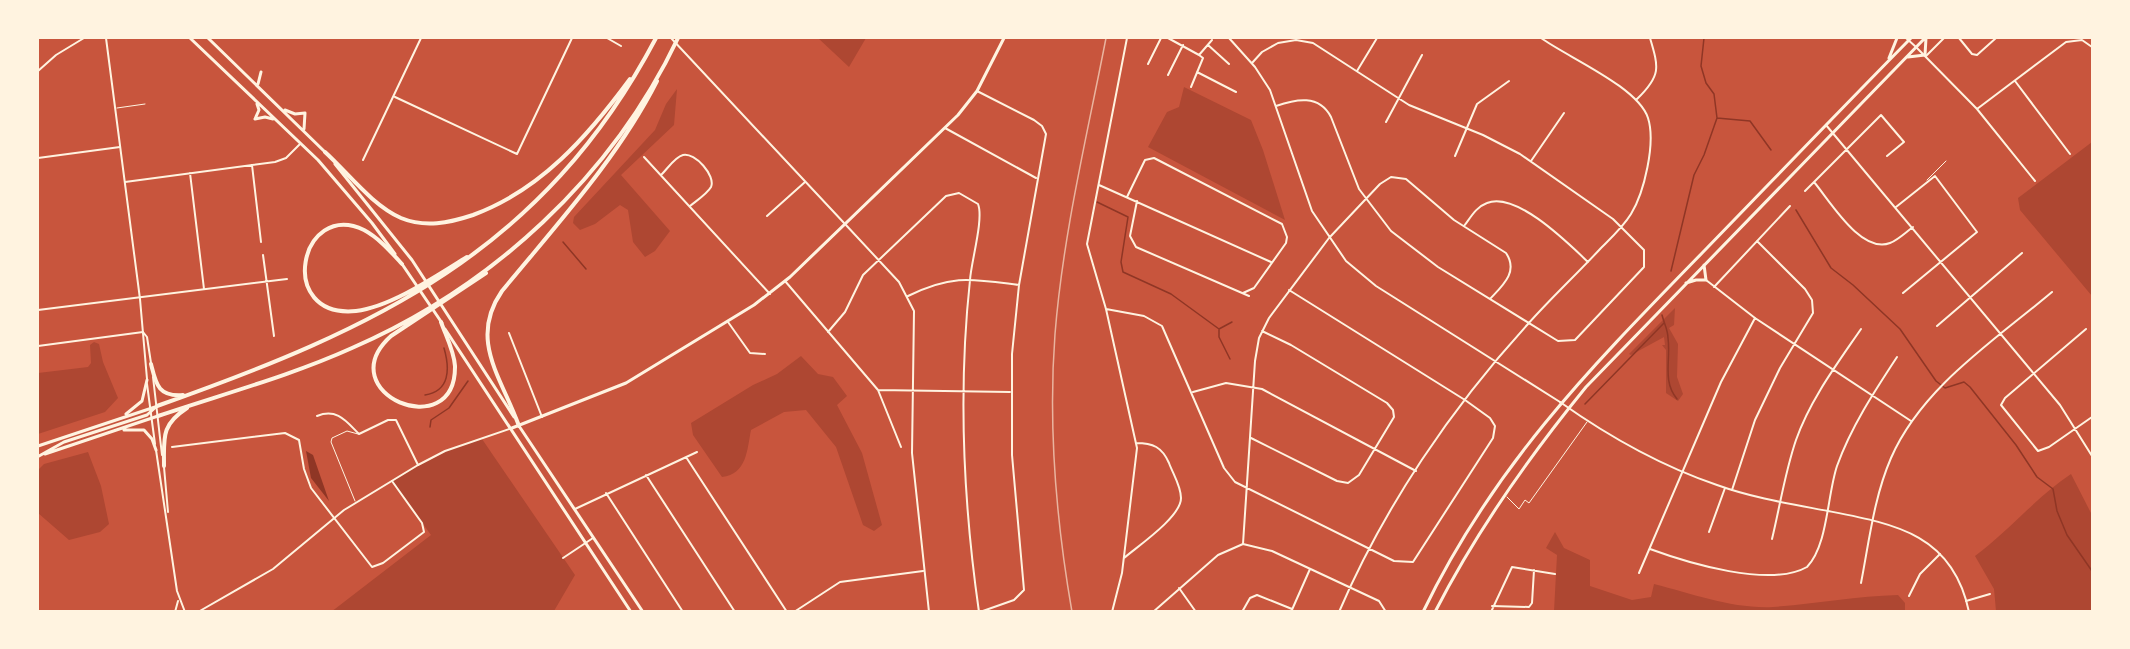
<svg xmlns="http://www.w3.org/2000/svg" width="2130" height="649" font-family="Raleway,sans-serif">
<style>
.green{fill:#ae4732}
.water{fill:#8f3625}
.lines{fill:none;stroke-linecap:round;stroke-linejoin:round}
.stream{stroke:#8f3625;stroke-width:1.5}
.service{stroke:#fff3e0;stroke-width:1}
.minor{stroke:#fff3e0;stroke-width:2}
.tertiary{stroke:#fff3e0;stroke-width:2}
.secondary{stroke:#fff3e0;stroke-width:3}
.primary{stroke:#fff3e0;stroke-width:3}
.motorway{stroke:#fff3e0;stroke-width:4}
.rail{stroke:#e9b49f;stroke-width:1.5}
</style>
<rect width="100%" height="100%" fill="#c8553d"/>
<path class="green" d="M818,38H866L849,67Z
M1184,87L1251,120L1263,150L1285,220L1148,147L1167,112L1179,107Z
M677,89L674,125L621,175L670,231L655,251L645,257L633,242L628,210L620,205L595,224L580,230L573,223L574,217L655,130L666,104Z
M2092,142V296L2020,210L2018,198Z
M1675,308L1674,325L1669,328L1678,344L1677,377L1683,394L1678,401L1666,393V350L1662,345H1665L1664,337L1631,355L1629,354Z
M94,342L99,344L103,362L118,398L105,412L38,434V373L88,367L91,363L90,345Z
M801,356L818,374L833,377L847,396L837,405L862,453L882,525L874,531L863,525L836,447L806,410L784,412L751,430C747,450 747,474 722,477L693,435L691,423L753,385L777,374Z
M482,439L575,575L554,611L331,612L431,535L392,481L445,451Z
M88,452L101,486L109,524L100,532L69,540L38,513V470L44,464Z
M2071,474L2092,515V611H1996L1994,589L1975,556C2009,531 2036,497 2071,474Z
M1555,532L1564,548L1590,560V586L1632,600L1651,597L1654,584C1693,594 1733,609 1773,607C1815,604 1856,596 1898,595L1905,603V611H1554L1557,555L1546,548Z"/>
<path class="water" d="M306,451L313,455L329,501L311,478Z"/>
<g class="lines">
<path class="stream" d="M1704,38L1701,66L1706,83L1714,94L1717,118L1750,121L1771,150
M1097,202L1128,217L1121,262L1123,272L1171,294L1219,329L1232,322
M1796,210L1831,268L1853,285L1900,329L1936,381L1945,388L1964,382L1970,387L2016,445L2037,477L2053,489L2057,511L2067,535L2092,571
M563,242L586,269
M1671,271L1694,175L1704,155L1717,118
M1662,315C1664,323 1668,330 1668,338C1671,360 1662,381 1677,399
M1219,330V337L1230,359
M425,395C450,391 450,369 444,348
M1585,404L1664,323
M430,427L431,420L449,408L468,381"/>
<path class="service" d="M117,108L145,104
M1927,180L1946,161
M1507,497L1519,509L1525,500L1529,503L1587,422
M355,501L331,442L332,438L347,431L358,434"/>
<path class="minor" d="M607,38L621,46
M1168,38L1199,55
M1229,38L1255,67L1270,90L1312,211L1346,261L1376,286L1560,402
M1959,38L1972,54L1977,55L1996,38
M1208,45L1229,64
M1916,47L1977,109L2035,181
M1199,55L1212,40
M1926,56L1944,38
M1252,63L1262,52L1278,43L1296,40L1313,43L1409,105L1483,135L1520,154L1613,219L1644,250V267L1575,340L1558,341L1438,267L1391,231L1359,189L1331,117C1319,94 1296,99 1276,106
M1148,64L1161,38
M38,71L56,55L84,38
M1357,71L1377,38
M1197,72L1236,92
M1168,75L1183,45
M2015,81L2070,154
M1191,87L1203,58L1199,55
M977,91L1034,120L1042,126L1046,134L1019,285L1012,354V455L1024,590L1014,600L980,612
M395,97L517,154L572,38
M1637,99C1661,76 1659,68 1650,38
M1977,109L2066,42L2082,40L2092,47
M1386,122L1422,55
M1826,125L2060,405L2092,456
M945,128L1036,178
M1455,156L1477,104L1509,81
M644,157L770,294
M38,158L120,147
M363,160L421,38
M1531,161L1564,113
M252,165L261,242
M190,173L204,289
M662,174C668,168 675,157 683,155C695,152 716,176 711,187C707,194 696,201 690,206
M125,182L275,162L286,158L300,144
M1814,182C1830,201 1861,254 1890,243C1898,240 1906,232 1913,227
M1099,185L1271,262
M1805,191L1881,115L1904,142L1887,156
M1127,197L1145,160L1154,158L1282,224L1287,237L1286,243L1254,288L1243,293
M1137,201L1130,236L1136,247L1249,296
M1896,207L1935,176L1977,232L1903,293
M767,216L805,182
M845,224L899,282L914,311L912,453L929,612
M1464,226C1471,217 1476,207 1487,203C1516,191 1568,243 1588,262
M263,255L274,336
M1706,280L1755,318L1911,421
M785,281L878,390L901,447
M1714,287L1790,206
M908,296C953,274 972,279 1019,285
M1106,309L1144,316L1162,326L1224,468L1235,482L1394,561L1413,562L1493,438L1495,426L1490,418L1465,400L1289,290
M38,310L287,279
M728,322L750,353L765,354
M1937,326L2022,253
M2086,329L2005,398L2001,405L2038,451L2049,447L2092,417
M828,332L845,312L863,275L946,196L959,193L978,204C984,219 971,262 970,280C958,391 963,501 979,612
M509,333L542,417
M38,346L143,332
M878,390L1010,392
M1193,392L1226,383L1262,389L1416,471
M317,416C337,408 346,421 359,434L388,420H396L418,465
M1251,438L1337,481L1348,483L1359,475L1394,417L1393,410L1387,403L1291,345L1262,331
M172,447L285,433L299,440L304,469L311,488L372,567L383,563L424,532L422,523L392,481
M686,457L787,612
M646,475L735,612
M1732,490L1755,420L1780,368L1813,313L1812,300L1805,289L1757,241
M606,493L683,612
M575,509L697,452
M1709,532L1725,488
M1772,539C1780,506 1785,472 1796,440C1810,400 1837,364 1861,329
M1243,544L1255,361L1259,338L1269,318L1329,238L1380,184L1391,177L1406,179L1454,220L1506,253C1519,272 1502,286 1490,299
M1650,549C1688,563 1770,588 1807,567C1828,545 1827,496 1837,466C1851,427 1874,392 1897,357
M563,558L593,538
M1124,558C1138,546 1181,517 1181,498C1181,486 1173,474 1169,463C1162,447 1153,443 1136,443
M1639,573L1721,382L1755,318
M1861,583C1869,542 1874,497 1891,458C1922,387 1994,341 2052,292
M1179,588L1196,612
M1909,596L1920,574L1940,554
M1966,601L1990,594
M1492,606L1529,607L1532,603L1534,570
M794,612L840,582L923,571
M1112,612L1122,573L1137,448L1106,309L1087,244L1127,38
M1153,612L1218,555L1243,544L1272,551L1379,601L1386,612
M1242,612L1250,598L1257,595L1292,609
M1291,612L1310,569
M1339,612C1384,507 1452,407 1528,324C1551,298 1577,274 1601,248C1611,238 1623,227 1631,214C1644,193 1656,143 1648,118C1638,87 1569,58 1541,38
M1491,612L1512,567L1555,574"/>
<path class="tertiary" d="M106,38L140,299L147,379
M671,38L845,224
M1906,38L1916,47
M143,332L147,337L151,363
M153,377L162,455
M147,384L155,444
M1560,402C1608,436 1661,466 1717,485C1753,498 1791,504 1828,511C1895,524 1953,534 1969,612
M156,450L177,591L185,612
M164,467L168,512
M175,612L178,601
M198,612L273,569L344,510L418,465L445,451L512,428"/>
<path class="secondary" d="M1908,57L1925,55L1926,38
M1889,58L1897,38
M1686,283L1696,280H1706L1704,265
M126,414L142,401L147,380
M512,428L626,383L754,305L790,277L958,115L977,91L1004,38
M124,430H144L152,439L156,450
M38,446L155,407
M45,454L158,416
M39,456L64,442L147,415L157,406
M1423,612C1495,463 1593,365 1706,249C1774,179 1842,108 1911,38
M1435,612C1477,530 1528,458 1586,387L1925,38"/>
<path class="primary" d="M190,38L318,160L372,223L395,254
M208,38L325,152
M258,84L261,72
M285,110L295,114L305,113L304,129
M255,119L265,117L273,119
M255,119L259,110L257,104
M335,164L412,260L514,417
M402,264L442,323
M445,329L631,612
M519,426L643,612"/>
<path class="motorway" d="M325,152C349,174 372,205 401,218C425,228 449,223 473,215C541,190 588,136 630,79
M402,264C391,252 379,238 364,230C300,199 275,319 356,311C391,307 436,276 467,257
M441,322C446,336 454,351 455,366C456,446 328,393 391,336L486,273
M151,364C156,384 158,397 183,395
M157,406C375,329 543,252 656,38
M158,416C223,394 290,376 352,348C492,287 612,177 678,38
M519,426C502,378 468,340 502,291C557,224 618,158 657,81
M164,466C164,437 161,425 187,408"/>
<path class="rail" d="M1072,612C1056,520 1048,427 1055,334C1063,234 1087,136 1106,38"/>
</g>
<rect width="2130" height="649" fill="none" stroke="#fff3e0" stroke-width="78"/>
</svg>
